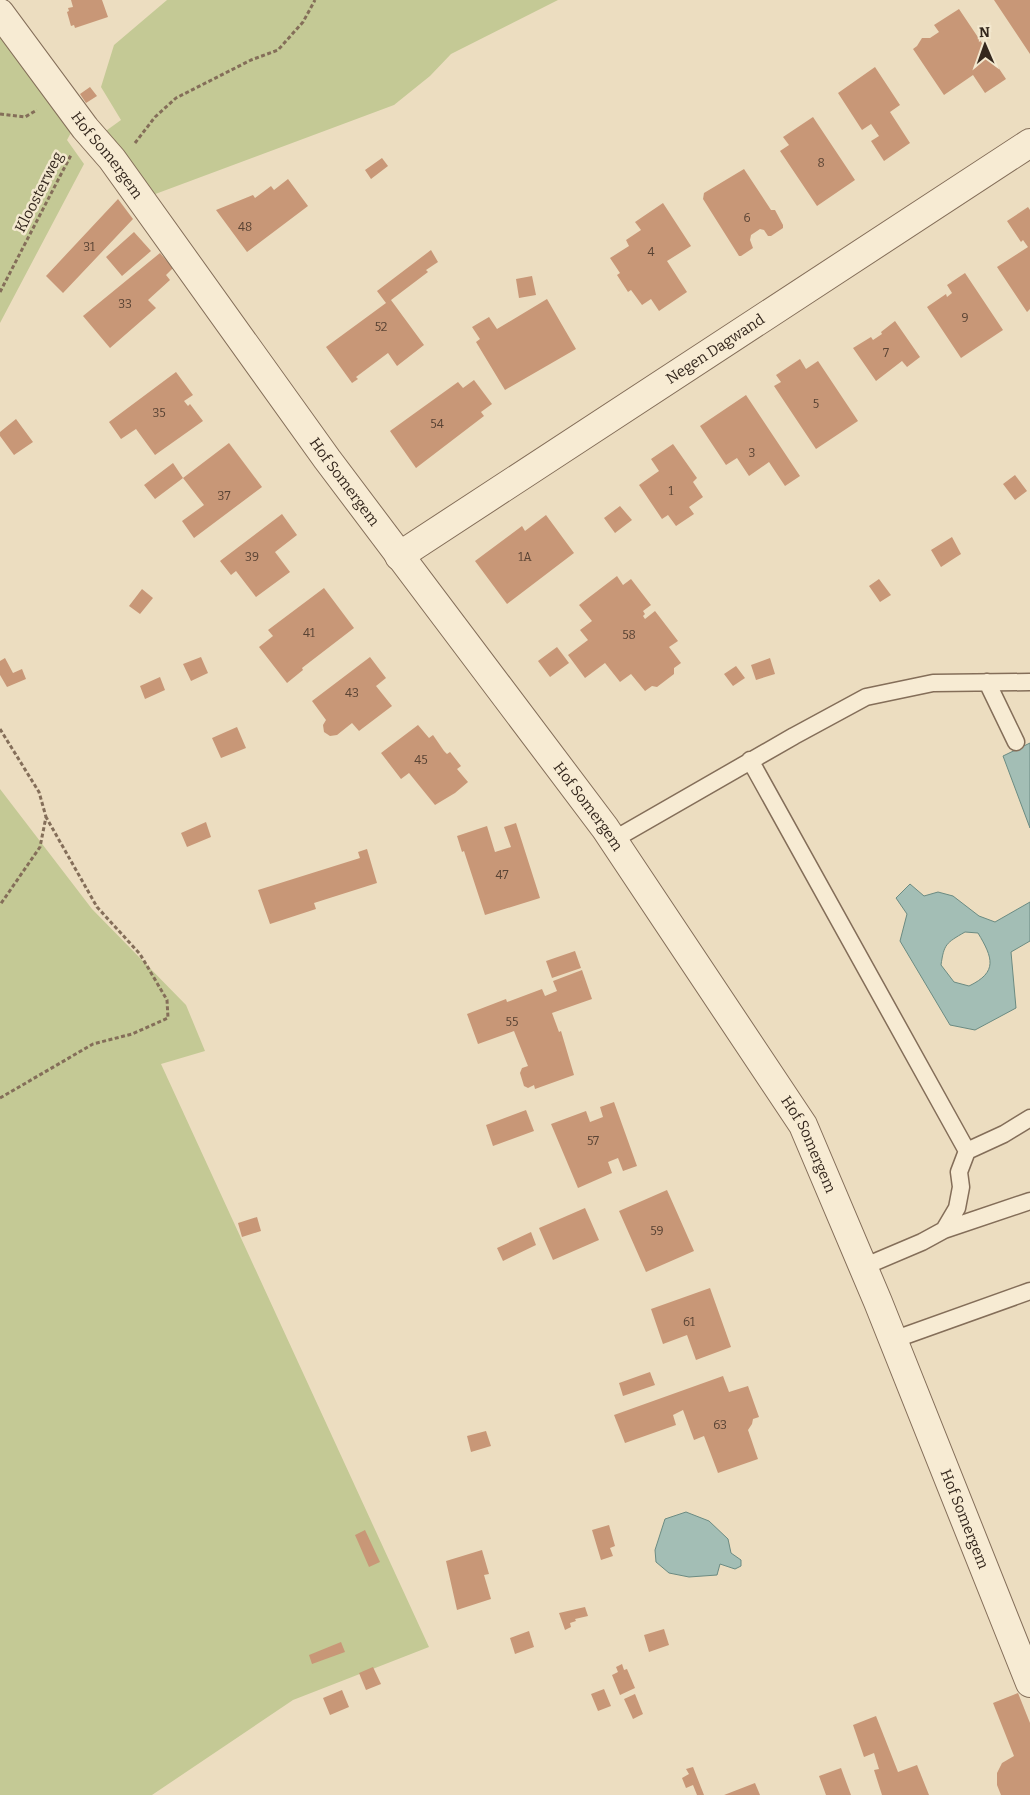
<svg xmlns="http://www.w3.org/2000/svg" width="1030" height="1795" font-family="Bitter,serif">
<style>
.green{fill:#c4c995}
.water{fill:#a3beb5;stroke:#6b8b82;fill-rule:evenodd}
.building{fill:#c89777}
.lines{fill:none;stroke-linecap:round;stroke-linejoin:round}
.lane-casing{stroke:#846e59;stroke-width:19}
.street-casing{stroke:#846e59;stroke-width:30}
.path{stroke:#846e59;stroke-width:3;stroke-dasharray:4 2.5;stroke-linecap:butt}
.lane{stroke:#f7ebd3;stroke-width:16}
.street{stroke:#f7ebd3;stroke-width:28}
.labels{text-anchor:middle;stroke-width:5;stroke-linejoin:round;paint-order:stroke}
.number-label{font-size:12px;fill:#594334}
.street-label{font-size:15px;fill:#34271d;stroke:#f3e8cf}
</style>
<rect width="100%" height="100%" fill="#ecddc0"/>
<path class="green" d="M167,0H558L451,54L430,76L394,105L150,196L103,133L121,120L101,87L114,45Z
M0,6L80,116L67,140L84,164L0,323Z
M0,789L92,909L186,1005L205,1051L161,1064L429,1647L293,1700L152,1795H0Z"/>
<path class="water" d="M1030,743V828L1003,756Z
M910,884L924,896L938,892L953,896L979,916L995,922L1030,902V941L1011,952L1016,1008L975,1030L950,1025L900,941L907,914L896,898ZM965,932L978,933C993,958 998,972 969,986L954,982L941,965C944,944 946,943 965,932Z
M686,1512L709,1521L728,1539L731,1553L741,1560V1566L735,1569L720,1564L717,1575L689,1577L669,1573L656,1562L655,1550L665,1519Z"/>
<path class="building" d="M71,0H102L108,17L75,28L74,25L71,26L67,12L69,11L68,8L73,7Z
M994,0H1030V54Z
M959,9L1006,79L985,93L973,75L944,95L913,49L917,46L922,38H930L939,32L934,25Z
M875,67L900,105L890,112L910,143L884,161L871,141L879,136L871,124L862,130L838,93Z
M90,87L97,96L86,103L80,94Z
M813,117L855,180L817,206L780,151L789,145L783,137Z
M382,158L388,166L371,179L365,170Z
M744,169L771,210H775L783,225V228L771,236H768L764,230L760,229L751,235L750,240L753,248L741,256H739L703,199L704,193Z
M288,179L308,206L247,252L216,210L253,195L255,198L271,186L274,190Z
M118,199L133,219L63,293L46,276Z
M663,203L691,246L667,261L687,292L659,311L651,299L642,305L631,290L628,292L617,275L620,273L610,258L629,246L626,240L641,230L635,222Z
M1028,207L1030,210V309L1027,312L997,267L1028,247L1023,240L1021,242L1007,221Z
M134,232L151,251L122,276L106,257Z
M431,250L438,262L426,270L428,272L391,300L424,345L397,366L388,353L356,377L358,379L352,383L326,347L386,303L377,291Z
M160,253L173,268L166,275L170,280L148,300L156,308L110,348L83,316Z
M965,273L1003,330L961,358L927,307L946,294L947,297L952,293L947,285Z
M532,276L536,295L519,298L516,279Z
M547,299L576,349L505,390L476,342L480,339L472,327L489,317L497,329Z
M895,321L920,357L907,367L902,361L876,381L853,348L871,337L873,340L882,334L881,332Z
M800,359L806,369L818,361L858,421L816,449L774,386L781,382L776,375Z
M176,372L193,395L184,401L188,406L190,404L203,421L155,455L136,429L121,439L109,422Z
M474,380L492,404L481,412L484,416L416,468L390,431L458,382L463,388Z
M746,395L800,476L785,486L769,462L749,476L737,458L726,465L700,426Z
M16,419L33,442L14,455L0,436V432Z
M229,443L262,487L194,538L182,521L204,505L183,478L155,499L144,485L173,463L183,478Z
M673,444L697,478L693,482L703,497L689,507L694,514L676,526L668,515L662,519L639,485L659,471L651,459Z
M1015,475L1027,491L1015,500L1003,484Z
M620,506L632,520L615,533L604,518Z
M282,514L297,535L275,552L290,572L256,597L236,571L231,575L220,561Z
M546,515L574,553L507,604L475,561L522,526L525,531Z
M952,537L961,554L941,567L931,550Z
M617,576L623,585L631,579L651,605L643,611L645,614L643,616L645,619L655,611L678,641L669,647L681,663L674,668V674L657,687L652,686L645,691L631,674L620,682L605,663L585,678L568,655L588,640L580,630L592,621L579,605Z
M879,579L891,595L880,602L869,586Z
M324,588L354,628L302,668L303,670L287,683L259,647L273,636L268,630Z
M142,589L153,598L140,614L129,606Z
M557,647L569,663L550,677L538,661Z
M201,657L208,673L191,681L183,664Z
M370,657L386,678L376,686L392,706L359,731L352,723L337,735L330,736L324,732L323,725L326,720L312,701Z
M5,658L13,673L22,669L26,679L7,687L0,675V661Z
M770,658L775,674L756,680L751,665Z
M736,666L745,678L733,686L724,674Z
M160,677L165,690L145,699L140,686Z
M418,725L429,738L433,735L444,751L447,754L450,752L461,766L457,769L468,782L455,793L435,805L409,773L401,779L381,753Z
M237,727L246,748L221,758L212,738Z
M206,822L211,837L187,847L181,833Z
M516,823L540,898L485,915L464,851L462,852L457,836L487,826L495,852L511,847L504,827Z
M367,849L377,883L314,903L316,909L270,924L258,890L360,858L358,852Z
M575,951L581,968L552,978L546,961Z
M582,970L592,999L552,1013L559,1032L561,1031L574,1075L535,1089L534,1085L528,1088L524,1086L520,1073L522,1068L528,1066L514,1031L478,1044L467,1014L506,999L507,1002L542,989L545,996L557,991L553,981Z
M614,1102L637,1166L623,1171L618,1158L608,1162L612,1173L578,1188L551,1124L586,1111L590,1122L603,1117L600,1107Z
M526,1110L534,1131L493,1146L486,1125Z
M667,1190L694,1251L646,1272L619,1211Z
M585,1208L599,1240L553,1260L539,1228Z
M257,1217L261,1231L242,1237L238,1223Z
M531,1232L536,1245L503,1261L497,1248Z
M710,1288L731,1347L696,1360L687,1335L663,1344L651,1309Z
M650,1372L655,1385L623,1396L619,1383Z
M723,1376L729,1392L748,1386L759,1417L753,1419L752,1424L748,1430L758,1459L718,1473L704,1436L694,1440L683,1410L673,1415L676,1425L625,1443L614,1415Z
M486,1431L491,1446L471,1452L467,1436Z
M609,1525L615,1546L610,1548L613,1556L601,1560L592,1530Z
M365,1530L380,1562L369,1567L355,1535Z
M482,1550L489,1574L484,1575L491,1599L457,1610L446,1561Z
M585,1607L588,1616L575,1619L576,1621L570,1623L571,1627L565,1630L559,1613Z
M664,1629L669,1645L649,1652L644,1635Z
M529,1631L534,1647L515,1654L510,1638Z
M341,1642L345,1652L312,1664L309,1655Z
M622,1664L624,1670L627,1669L635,1688L620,1695L612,1675L618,1672L616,1667Z
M373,1667L381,1684L366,1690L359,1673Z
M604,1689L611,1706L598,1711L591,1694Z
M342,1690L349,1707L330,1715L323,1698Z
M1018,1693L1030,1723V1795H1001L997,1785V1773L1002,1763L1014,1756L993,1703Z
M635,1694L643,1714L633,1719L624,1699Z
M876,1716L898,1772L917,1765L929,1795H882L874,1770L879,1769L874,1753L864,1757L853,1725Z
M693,1767L704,1795H697L693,1785L686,1788L682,1778L689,1774L686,1769Z
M841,1768L851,1795H826L819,1776Z
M755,1783L760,1795H724Z"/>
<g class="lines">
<defs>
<path id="lane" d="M987,682L1016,742
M750,760L967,1151
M613,840L794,736L866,697L933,683L1030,682
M944,1230L1030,1201
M863,1267L922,1242L944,1230L957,1208L961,1187L959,1172L967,1151L1004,1134L1030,1118
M893,1340L1030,1291"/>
<g id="street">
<path id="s1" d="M0,13L85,128L112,159L327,459L605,828L803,1125L878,1302L1030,1683"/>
<path id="s2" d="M399,556L1030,143"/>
</g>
</defs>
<use href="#lane" class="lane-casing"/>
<use href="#street" class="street-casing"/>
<path class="path" d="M0,114L25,117L37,110
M135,143L155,117L176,98L251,60L278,50L303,22L315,0
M0,292L71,155
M0,729L39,792L46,817L40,847L0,905
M0,1098L93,1044L132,1034L168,1018L167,1000L140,954L97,907L46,817"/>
<use href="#lane" class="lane"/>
<use href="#street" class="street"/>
</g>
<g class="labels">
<g class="number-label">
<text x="821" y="167">8</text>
<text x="747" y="222">6</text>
<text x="245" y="231">48</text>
<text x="89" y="251">31</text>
<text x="651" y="256">4</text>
<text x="125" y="308">33</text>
<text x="965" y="322">9</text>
<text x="381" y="331">52</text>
<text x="886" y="357">7</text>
<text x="816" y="408">5</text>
<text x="159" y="417">35</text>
<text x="437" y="428">54</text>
<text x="752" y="457">3</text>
<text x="671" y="495">1</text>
<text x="224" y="500">37</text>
<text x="252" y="561">39</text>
<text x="525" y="561">1A</text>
<text x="309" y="637">41</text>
<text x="629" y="639">58</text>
<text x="352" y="697">43</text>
<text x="421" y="764">45</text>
<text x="502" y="879">47</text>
<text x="512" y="1026">55</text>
<text x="593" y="1145">57</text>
<text x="657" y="1235">59</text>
<text x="689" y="1326">61</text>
<text x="720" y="1429">63</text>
</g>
<g class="street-label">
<text dy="5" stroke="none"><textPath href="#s1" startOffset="178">Hof Somergem</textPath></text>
<text transform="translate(39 192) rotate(-63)" y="5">Kloosterweg</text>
<text dy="5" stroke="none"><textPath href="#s2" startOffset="378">Negen Dagwand</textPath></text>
<text dy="5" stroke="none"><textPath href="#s1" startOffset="582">Hof Somergem</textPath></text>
<text dy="5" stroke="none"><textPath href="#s1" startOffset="988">Hof Somergem</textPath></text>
<text dy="5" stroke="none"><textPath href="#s1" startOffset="1392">Hof Somergem</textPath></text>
<text dy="5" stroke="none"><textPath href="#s1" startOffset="1798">Hof Somergem</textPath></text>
</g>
</g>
<g transform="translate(985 45) rotate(358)" stroke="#f3e8cf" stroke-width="4" paint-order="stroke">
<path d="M0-4L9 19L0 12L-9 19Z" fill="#34271d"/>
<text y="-8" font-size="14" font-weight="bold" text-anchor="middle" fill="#34271d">N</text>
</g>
</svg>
